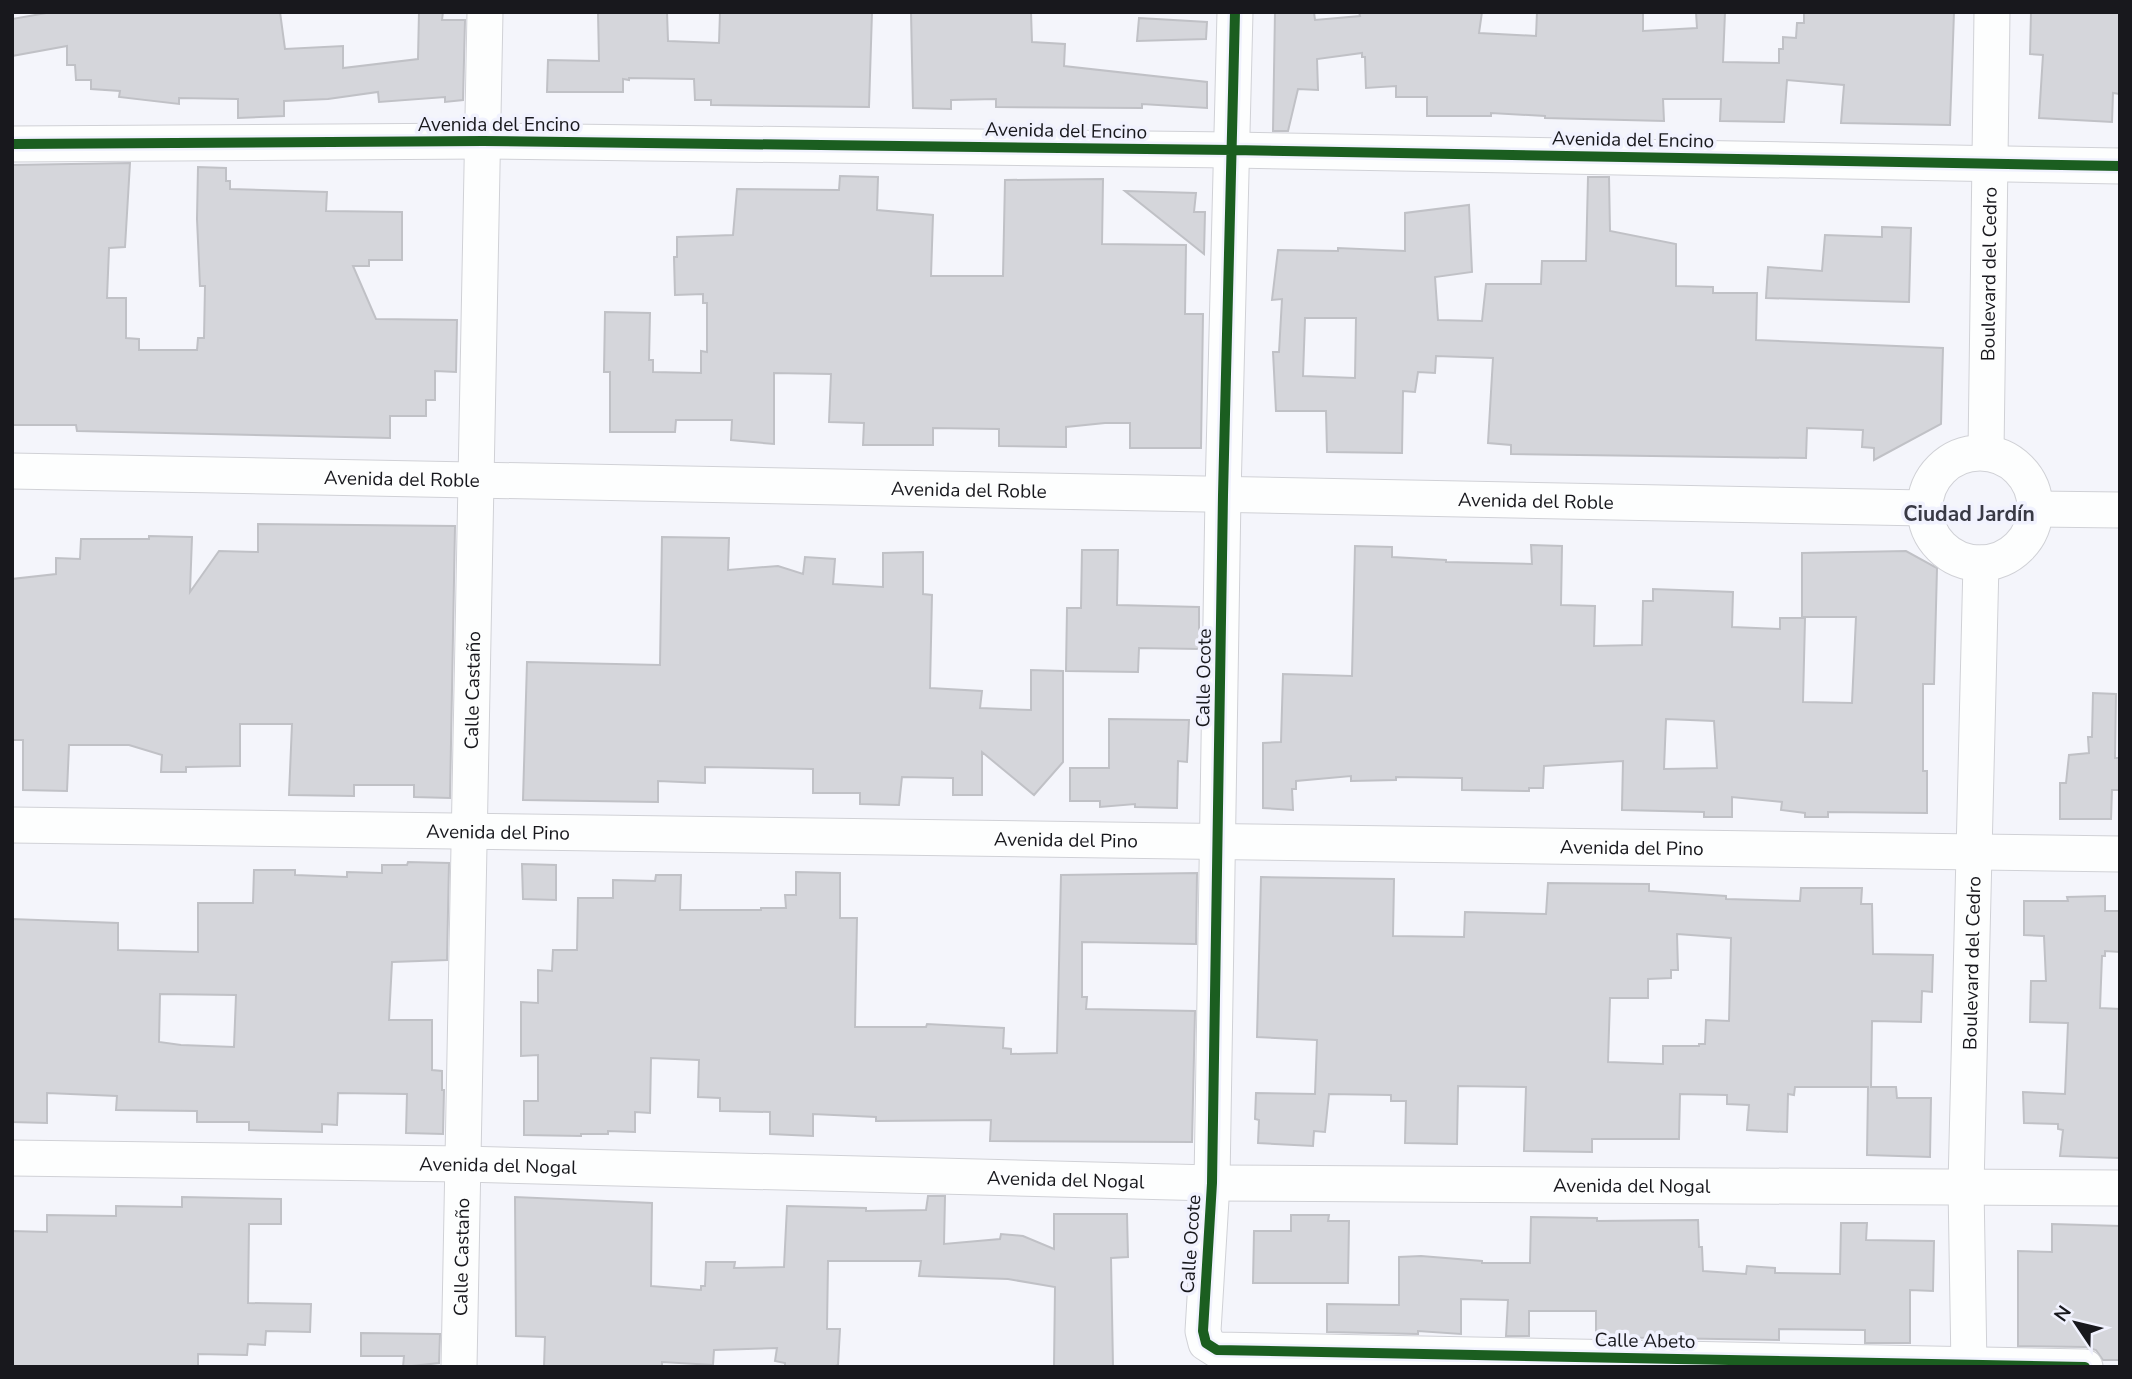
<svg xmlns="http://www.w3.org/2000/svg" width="2132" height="1379" font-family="'Nunito Sans',sans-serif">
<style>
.building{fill:#d5d6db;stroke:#c0c1c6;stroke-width:2;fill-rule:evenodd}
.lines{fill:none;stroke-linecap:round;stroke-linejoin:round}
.minor-casing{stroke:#d0d1d6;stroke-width:37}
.minor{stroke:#fdfefe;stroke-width:35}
.cycleway-casing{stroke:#f1f2fe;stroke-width:15}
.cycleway{stroke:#1b5e20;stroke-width:10}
.labels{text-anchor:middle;stroke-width:7;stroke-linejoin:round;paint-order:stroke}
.street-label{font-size:19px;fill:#18181d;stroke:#f1f2fe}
.neighbourhood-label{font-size:21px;font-weight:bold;fill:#393a45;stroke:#f1f2fe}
</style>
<rect width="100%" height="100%" fill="#f4f5fb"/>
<path class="building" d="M52,12H280L285,49L343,46V68L418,59L419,12H443L442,20H465L463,100L445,102V97L379,102L378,92L328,99L284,101V116L238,118V99L179,98V104L119,97L120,91L91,89V80H76L75,65H67V46L12,56V19Z
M598,12H667L668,41L719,43L720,12H872L869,107L711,105V100H695L694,79L629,78V80L623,79V92H547L548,60L599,61Z
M911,12H1031L1032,42L1065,44L1064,66L1207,82V108L1142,104V108L996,107V99L951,100V109L913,108Z
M1275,12H1314L1315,20L1360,16L1359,12H1482L1479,33L1536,36L1537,12H1643V31L1697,28L1696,12H1725L1723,62L1779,63V49H1783V37L1796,38L1797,23H1804V12H1954L1950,125L1841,123L1844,85L1787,80L1784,122L1720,121L1721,99H1663L1664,121L1545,118V116L1491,113V116H1427V97H1396V86L1366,88L1365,57H1362V53L1317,59L1318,90L1298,89L1288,131H1273Z
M2031,12H2120V94L2113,93L2112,122L2039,118L2043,55L2030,54Z
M1139,18L1207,22L1206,39L1137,41Z
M130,163L125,247L109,248L107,298H126V338L139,339V350H197L198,338H204L205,286H200L197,219L198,167L226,168V181H230V189L327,192L326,211L402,212V260H369V266H353L376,319L457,320L456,372L435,371V400H426V416H390V438L77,431L76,425H12V165Z
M840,176L878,177L877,210L933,215L931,276H1003L1005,180L1103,179L1102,244L1186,245L1185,314H1203L1201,448H1130V423H1105L1066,427V447L999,446V429L933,428V445H863L864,423L829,422L831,374L774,373V444L731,440L732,420H676L675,432H610V372H604L605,312L650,313L649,360H653V372L701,373V351L707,352V303H703V294L675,295L674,257H677V237L733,235L737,189L839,190Z
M1588,177H1609L1610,231L1676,244V286L1713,287V293H1757L1756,340L1943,348L1941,424L1874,460V448L1862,447L1863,430L1807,428L1806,458L1511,454V445L1488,443L1493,358L1436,356L1435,373L1418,372L1415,392L1403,391L1402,453L1327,452L1326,411H1276L1273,352H1279L1282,299L1272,300L1278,250L1338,251V248L1405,251V213L1469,205L1472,272L1435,277L1438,320L1482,321L1486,284H1541L1542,261H1586ZM1305,318H1356L1355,378L1303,376Z
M1125,191L1196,193L1194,212H1205L1204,254Z
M1882,227L1911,228L1909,302L1766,298L1768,267L1822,271L1825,235L1882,237Z
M258,524L455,526L450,798L414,797V785H354V796L289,795L292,724H240V766L186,767V772H161L162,755L129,745H69L67,791L23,790V740H12V579L56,574V558L80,559L81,539H149V536L192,537L190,592L219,551L258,552Z
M662,537L729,538L728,570L778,566L803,574L805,557L835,559L833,584L883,587V553L923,552V594L932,595L930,688L982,691L980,708L1031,710V670L1063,671V762L1034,795L982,752V795H953V778L902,777L899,805L860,804V793H813V769L705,767V783L658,781V802L523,800L527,662L660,665Z
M1531,545L1562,546L1561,605L1595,606L1594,646L1642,645L1643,601H1653V589L1733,592L1732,627L1780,629V618H1805L1803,702L1852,703L1856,617H1802V553L1906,551L1937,568L1934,684H1923V771H1927V813L1828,812V817H1805V813L1781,810L1782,802L1732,797V817H1704V812L1622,810L1623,761L1544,766L1543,788H1529V791L1462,790V778L1396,777V780L1351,781V776L1296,781V789H1292L1293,810L1263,808V743L1281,742L1283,674L1352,676L1355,546L1392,547V557L1446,560V562L1532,564ZM1666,719L1714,721L1717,768L1664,769Z
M1082,550H1118L1117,605L1199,607V649L1139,648L1138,672L1066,671L1067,608H1081Z
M2093,693L2116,694L2115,758H2120V790H2112L2111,819H2060V783H2066L2069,755L2089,753L2088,737H2092Z
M1109,719L1189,720L1187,762L1178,761L1177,808L1135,807V804L1100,807V801H1070V768H1109Z
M408,862L449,863L447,960L392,962L389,1020H432V1070L442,1071V1090H444L443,1134L406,1133L407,1094L338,1093L337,1125L322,1124V1132L249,1130V1122H197V1111L116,1110L117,1096L47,1093V1123L12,1122V919L118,923V950L198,952V903H253L254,870H295V875L347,877V872L382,873V865H407ZM160,994L236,995L234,1047L181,1045L159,1042Z
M522,864L556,865V900L523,899Z
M796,872L840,873V918H857L855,1027H926L927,1024L1004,1028L1003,1048L1011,1049V1054L1057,1053L1061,875L1197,873L1196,944L1082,942V997H1087L1086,1009L1195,1011L1192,1142L990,1141L991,1120L876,1121V1117L813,1114V1136L770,1134V1112L720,1111V1098L698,1097L699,1060L651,1058L650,1113L635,1112V1132L608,1131V1134H581V1136L524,1135V1101H538V1055L521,1056V1002L538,1003V970L552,971L553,950H577L578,898H613V880L655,881L656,875H681L680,910H761V908H786L785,895H796Z
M1261,877L1394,879L1393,936L1464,937L1465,912L1546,914L1548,883L1649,884V891L1726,896V899L1800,901L1801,888H1862L1861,904H1872L1873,954L1933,955L1932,992L1922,991L1921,1022L1872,1021L1871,1087H1896L1897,1098H1931L1930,1157L1867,1155L1868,1087H1795L1794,1095L1788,1094L1787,1132L1747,1130L1749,1105L1727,1104V1095L1680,1094L1679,1139H1592V1152L1524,1151L1526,1087L1458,1086L1457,1144L1405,1143L1406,1101H1391V1095L1329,1094L1325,1132L1314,1131L1313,1146L1258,1143L1259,1120L1255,1119L1256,1093L1315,1094L1317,1040L1257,1037ZM1677,934L1731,938L1729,1021L1706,1020L1705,1044H1699V1046H1663V1064L1608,1062L1610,998H1648V979L1671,978V970H1678Z
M2105,896V911H2120V952L2105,951V956H2102L2100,1008L2120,1009V1158L2060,1156L2063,1130L2058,1129V1124L2024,1123L2023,1092L2065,1094L2068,1023L2030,1022L2031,981H2046L2044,936L2024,935V901H2068L2067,897Z
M928,1196H945L944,1244L1000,1239L1001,1234L1023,1236L1054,1249V1214H1127L1128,1257L1111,1258L1113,1367H1054L1055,1287L1008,1279L919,1276L921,1261H828L827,1329H840L838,1365L833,1367H785V1363L775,1361L777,1348L714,1350L713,1365L662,1362V1367H544L545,1337L516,1336L515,1197L652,1203L651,1286L701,1290V1286H705L706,1262H735L734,1268L784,1267L787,1206L866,1208V1211L926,1210Z
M182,1197L281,1199V1224H249L248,1303L311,1304L310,1332L266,1331L265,1345L248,1344L247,1355L198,1354V1367H12V1231L47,1232V1215L116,1216V1206L182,1207Z
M1291,1215H1329L1328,1221H1349L1348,1283H1253L1254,1231H1291Z
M1531,1217L1597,1218V1221L1698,1220L1699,1247H1702L1703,1271L1746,1274L1747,1266L1775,1268V1273L1840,1274L1841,1223H1867L1866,1240L1934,1241L1933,1291L1910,1290V1343H1865V1330L1779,1329V1340L1596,1337V1311H1529V1336H1506L1508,1300L1461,1299V1334L1418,1331V1334L1327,1332V1304L1399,1305V1257L1421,1256L1482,1261V1263H1530Z
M2052,1224L2120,1226V1360H2103L2096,1350L2086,1347L2018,1346V1251L2052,1252Z
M361,1333L440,1334L439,1363L403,1367L404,1356H361Z"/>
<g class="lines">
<defs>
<g id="minor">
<path d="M1235,12L1223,495L1212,1183L1203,1331L1206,1343L1217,1350L2085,1367"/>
<path d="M12,144L483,141L1232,150L2120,166"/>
<path id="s1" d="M1986,452L1992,12"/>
<circle cx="1980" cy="508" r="55"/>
<path id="s2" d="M12,471L1925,508"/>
<path d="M2036,509L2120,510"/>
<path id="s3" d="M12,825L2120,854"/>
<path id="s4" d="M12,1158L463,1164L1212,1183L2120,1188"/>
<path id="s5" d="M459,1367L485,12"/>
<path id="s6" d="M1969,1367L1966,1186L1981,563"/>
</g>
</defs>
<use href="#minor" class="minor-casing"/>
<use href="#minor" class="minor"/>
<defs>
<path id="cycleway" d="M1235,12L1223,495L1212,1183L1203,1331L1206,1343L1217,1350L2085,1367
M12,144L483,141L1232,150L2120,166"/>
</defs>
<use href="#cycleway" class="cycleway-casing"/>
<use href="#cycleway" class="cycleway"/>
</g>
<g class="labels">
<g class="street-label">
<text x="499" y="131">Avenida del Encino</text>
<text transform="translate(1066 130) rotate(1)" y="7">Avenida del Encino</text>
<text transform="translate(1633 139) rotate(1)" y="7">Avenida del Encino</text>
<text dy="7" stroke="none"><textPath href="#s1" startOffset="178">Boulevard del Cedro</textPath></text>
<text dy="7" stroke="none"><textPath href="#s2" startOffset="390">Avenida del Roble</textPath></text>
<text dy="7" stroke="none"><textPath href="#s2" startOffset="957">Avenida del Roble</textPath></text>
<text dy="7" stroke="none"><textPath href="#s2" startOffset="1524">Avenida del Roble</textPath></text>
<text transform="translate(1203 678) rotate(-89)" y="7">Calle Ocote</text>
<text dy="7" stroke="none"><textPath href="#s5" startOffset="677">Calle Castaño</textPath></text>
<text dy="7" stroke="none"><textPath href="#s3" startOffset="486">Avenida del Pino</textPath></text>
<text dy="7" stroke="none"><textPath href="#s3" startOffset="1054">Avenida del Pino</textPath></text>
<text dy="7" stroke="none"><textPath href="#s3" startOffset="1620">Avenida del Pino</textPath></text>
<text dy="7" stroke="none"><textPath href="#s6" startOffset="404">Boulevard del Cedro</textPath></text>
<text dy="7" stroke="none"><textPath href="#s4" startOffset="486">Avenida del Nogal</textPath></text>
<text dy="7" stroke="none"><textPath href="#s4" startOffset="1054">Avenida del Nogal</textPath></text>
<text dy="7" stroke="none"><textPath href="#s4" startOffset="1620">Avenida del Nogal</textPath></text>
<text transform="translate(1190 1244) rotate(-86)" y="7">Calle Ocote</text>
<text dy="7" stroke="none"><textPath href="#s5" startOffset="110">Calle Castaño</textPath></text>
<text transform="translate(1645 1340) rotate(1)" y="7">Calle Abeto</text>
</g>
<g class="neighbourhood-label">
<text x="1969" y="521">Ciudad Jardín</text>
</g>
</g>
<rect width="2132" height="1379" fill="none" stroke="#18181d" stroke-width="28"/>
<g transform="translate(2076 1323) rotate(305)" stroke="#f1f2fe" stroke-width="5" paint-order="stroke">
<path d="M0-5L12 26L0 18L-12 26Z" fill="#18181d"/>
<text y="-10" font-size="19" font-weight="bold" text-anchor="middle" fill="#18181d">N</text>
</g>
</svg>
